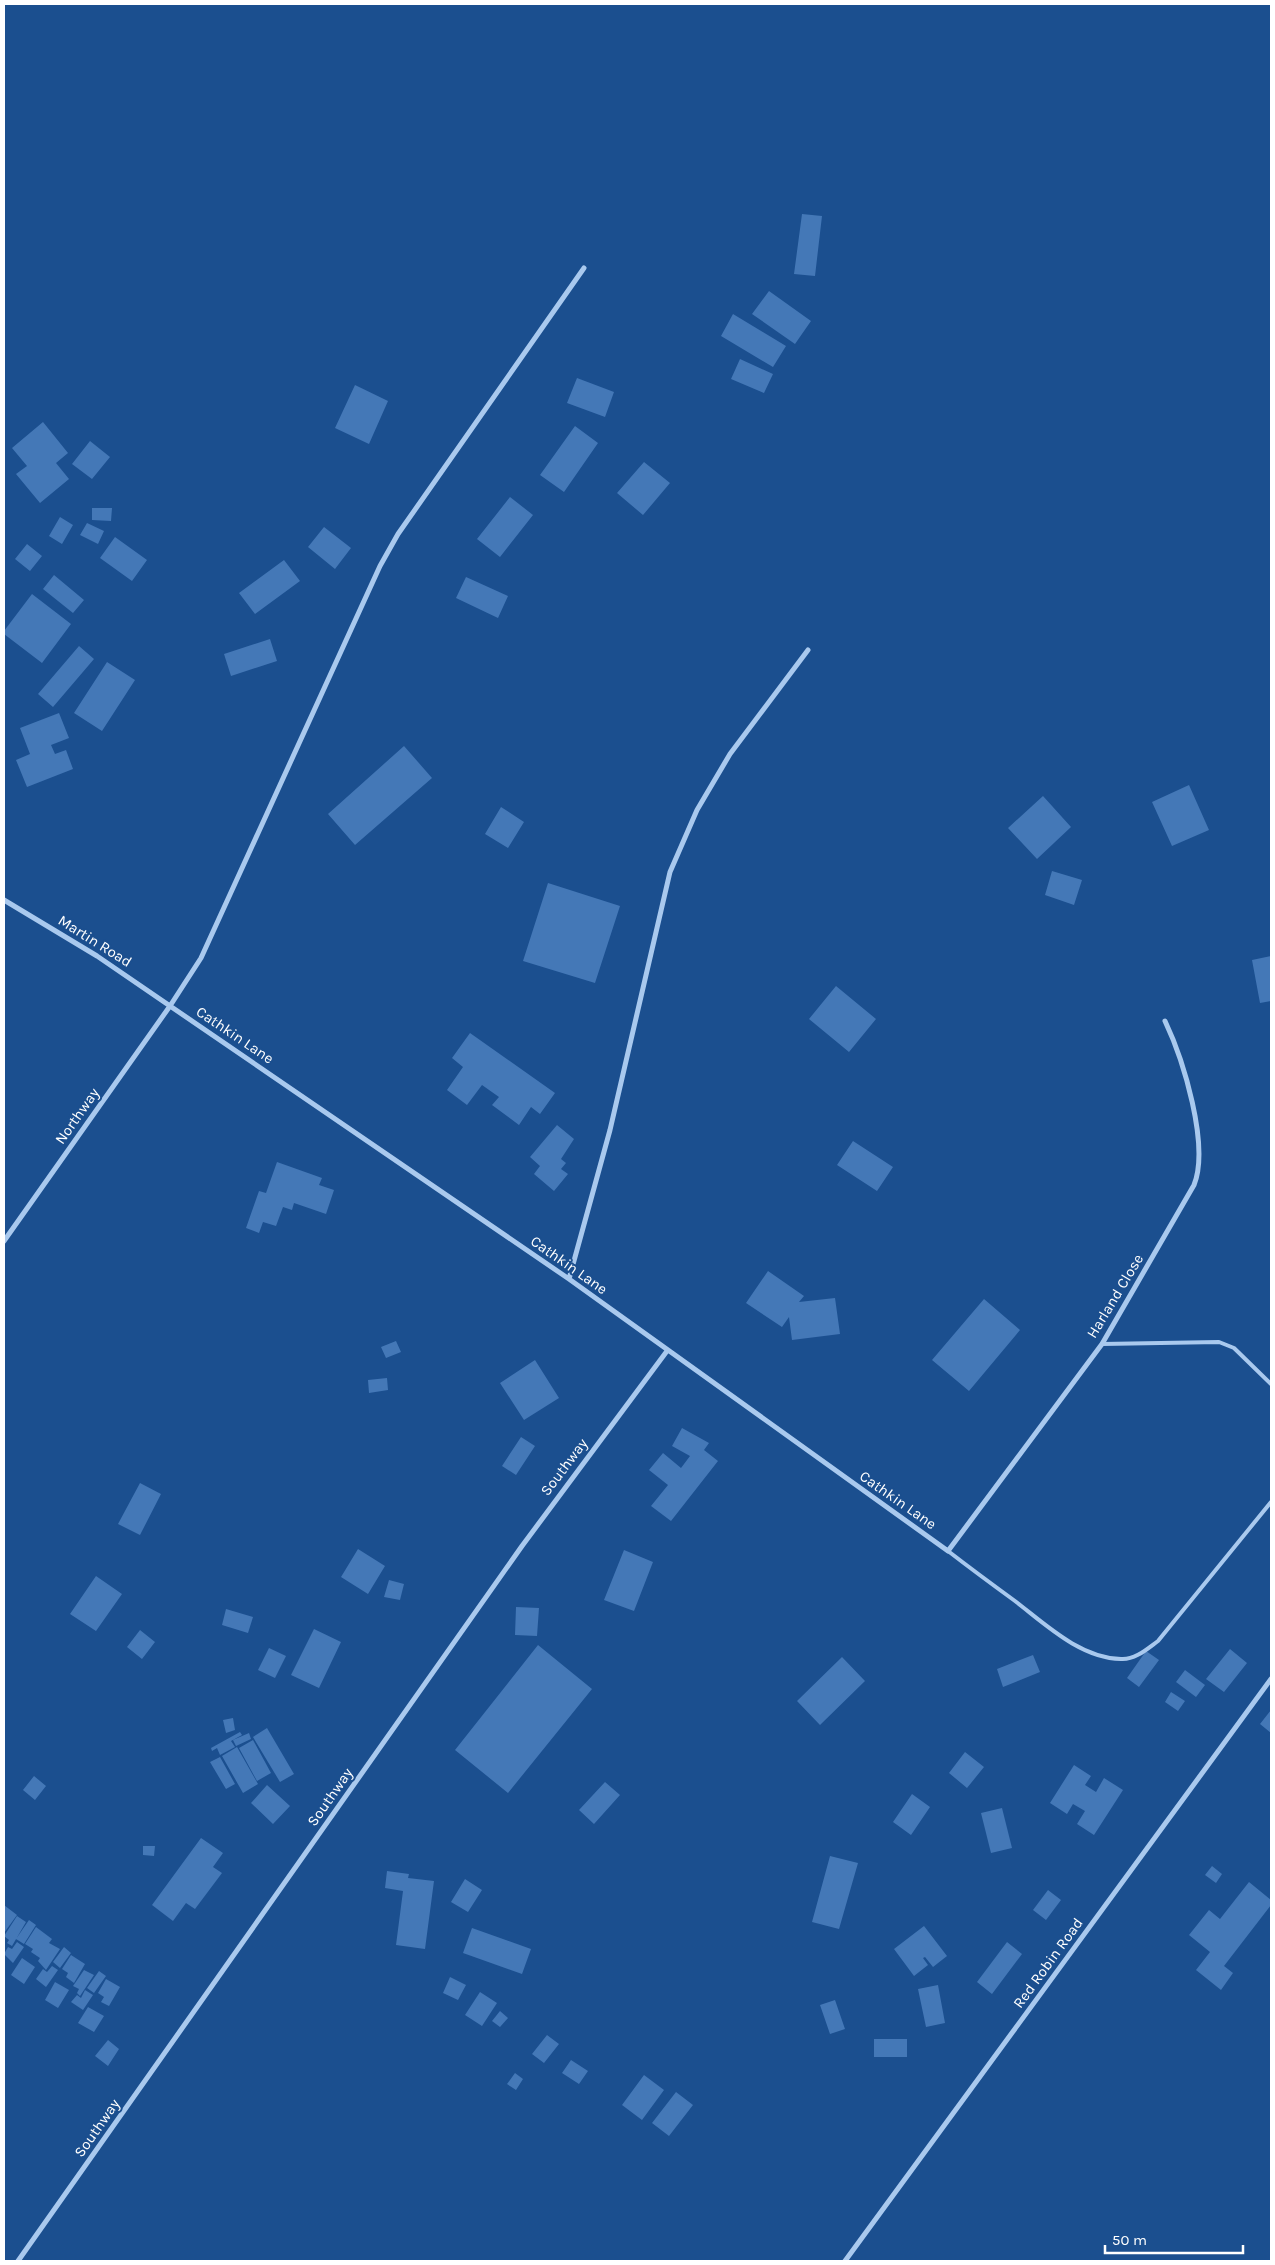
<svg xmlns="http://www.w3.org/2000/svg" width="1275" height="2265" font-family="Karla,sans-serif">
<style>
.building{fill:#4478b7}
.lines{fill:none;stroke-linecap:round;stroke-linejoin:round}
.service{stroke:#a9c9ee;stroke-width:4}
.minor{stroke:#a9c9ee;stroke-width:5}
.labels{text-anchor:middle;stroke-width:4;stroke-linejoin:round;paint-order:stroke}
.street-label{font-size:15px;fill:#fff;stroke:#1b4f8f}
</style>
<rect width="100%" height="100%" fill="#1b4f8f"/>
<path class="building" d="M802,214L822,216L815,276L794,274Z
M769,291L811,321L795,344L752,314Z
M733,314L786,346L773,367L721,336Z
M740,359L773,374L764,393L731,379Z
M577,378L614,392L605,417L567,403Z
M355,385L388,401L369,444L335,428Z
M43,422L68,453L56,463L69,479L40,503L16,474L27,466L12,448Z
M575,426L598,443L564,492L540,475Z
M90,441L110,457L92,479L72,464Z
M644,462L670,483L643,515L617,493Z
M510,497L533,515L500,557L477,539Z
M92,508H112L111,521L92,520Z
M60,517L73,525L62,544L49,536Z
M87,523L104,531L98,544L80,535Z
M324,527L351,548L335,569L308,547Z
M115,537L147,560L132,581L100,558Z
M27,544L42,556L30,571L15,559Z
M284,560L300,581L255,614L239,593Z
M54,575L84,600L73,613L43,589Z
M466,577L508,596L498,618L456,598Z
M32,594L71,624L42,663L4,634V631Z
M270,639L277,661L231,676L224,654Z
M79,646L94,659L53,707L38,694Z
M107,662L135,680L102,731L74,713Z
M59,713L69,738L51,745L55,754L66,750L73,769L27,787L16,760L30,754L20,728Z
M404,746L432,778L355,845L328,814Z
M1189,785L1209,830L1172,846L1152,802Z
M1043,796L1071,827L1037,859L1008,828Z
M501,807L524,822L508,848L485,834Z
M1052,871L1082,880L1074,905L1045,895Z
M548,883L620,906L595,983L523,961Z
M1271,956V1001L1260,1003L1252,960Z
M836,986L876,1019L849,1052L809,1019Z
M470,1033L555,1093L540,1114L531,1107L519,1125L492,1105L499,1097L482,1085L467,1105L447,1090L463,1067L452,1058Z
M557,1125L574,1139L561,1159L566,1163L561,1169L568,1174L554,1191L534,1174L540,1166L530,1157Z
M853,1141L893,1167L877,1191L837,1165Z
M277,1162L322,1178L319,1185L334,1190L326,1214L294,1203L292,1210L283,1207L276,1226L263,1222L259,1233L246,1228L259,1191L266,1193Z
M768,1271L804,1296L799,1302L835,1298L840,1334L792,1340L789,1317L782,1327L746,1303Z
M984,1299L1020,1330L969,1391L932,1360Z
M396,1341L401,1352L386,1358L381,1347Z
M535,1360L559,1398L524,1420L500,1383Z
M387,1378L388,1390L369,1393L368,1380Z
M682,1428L709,1443L704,1450L718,1461L671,1521L651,1506L668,1485L649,1470L663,1453L681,1468L690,1456L672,1446Z
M521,1437L535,1446L516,1475L502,1466Z
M140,1483L161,1494L140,1535L118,1524Z
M358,1549L385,1566L368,1594L341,1577Z
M624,1550L653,1562L634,1611L604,1600Z
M96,1576L122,1594L96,1631L70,1614Z
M389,1580L404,1584L400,1600L384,1597Z
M516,1607L539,1608L537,1636L515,1635Z
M226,1609L253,1617L248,1633L222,1625Z
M314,1629L341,1642L319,1688L291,1675Z
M140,1630L155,1642L142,1659L127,1647Z
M538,1645L592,1689L508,1793L455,1750Z
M269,1648L286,1656L275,1678L258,1670Z
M1230,1649L1247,1663L1224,1692L1206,1679Z
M1146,1651L1159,1660L1139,1687L1127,1678Z
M1033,1655L1040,1672L1003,1687L997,1669Z
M842,1657L865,1681L820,1725L797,1701Z
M1185,1670L1205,1685L1196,1697L1176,1682Z
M1171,1692L1185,1701L1178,1711L1165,1702Z
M1271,1710V1733L1260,1724Z
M233,1718L235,1730L226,1733L223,1720Z
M267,1728L294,1774L280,1782L253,1737Z
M240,1732L242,1735L231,1741L235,1747L220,1755L217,1748L212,1751L211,1748Z
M249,1733L251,1739L236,1746L233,1740Z
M253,1740L271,1773L257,1781L239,1748Z
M237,1747L258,1784L243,1793L222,1756Z
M965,1752L984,1767L967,1788L949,1773Z
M220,1757L235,1784L226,1789L210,1762Z
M1074,1765L1091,1776L1085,1785L1096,1792L1104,1778L1123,1790L1094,1835L1077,1824L1085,1811L1073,1804L1067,1814L1050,1803Z
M34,1776L46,1786L35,1800L23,1790Z
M605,1782L620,1795L594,1824L579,1810Z
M267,1785L290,1806L273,1824L251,1803Z
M912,1794L930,1807L911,1835L893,1822Z
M1002,1808L1012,1848L991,1853L981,1813Z
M201,1838L223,1853L213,1867L222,1873L195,1909L186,1903L173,1921L152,1905Z
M143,1846H155L154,1856L143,1855Z
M830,1856L858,1863L839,1929L812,1922Z
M1212,1866L1222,1874L1216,1883L1205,1875Z
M387,1871L409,1874L408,1878L434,1881L425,1949L396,1945L403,1891L385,1888Z
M465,1879L482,1890L468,1912L451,1902Z
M1249,1882L1271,1900V1905L1224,1966L1233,1973L1221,1990L1196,1970L1210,1952L1189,1935L1209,1910L1220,1919Z
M1048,1890L1061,1900L1046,1920L1033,1910Z
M4,1905L17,1915L4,1933Z
M17,1916L26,1922L12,1946L7,1943L9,1940L4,1936Z
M29,1920L36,1925L24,1944L16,1939Z
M924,1926L947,1956L933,1967L925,1957L923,1958L928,1965L914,1976L894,1949Z
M36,1927L52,1939L49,1943L60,1949L46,1970L38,1961L40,1958L31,1952L33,1949L25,1944Z
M472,1928L531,1949L522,1974L463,1953Z
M17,1942L24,1947L13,1963L4,1954L8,1947L12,1949Z
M1007,1942L1022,1954L992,1994L977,1982Z
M64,1947L71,1953L60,1968L53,1962Z
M71,1955L85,1964L74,1983L66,1977L68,1973L62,1969Z
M22,1958L35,1967L24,1984L11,1975Z
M52,1966L58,1970L46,1987L36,1979L43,1969L47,1972Z
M84,1970L94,1975L80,1996L77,1993L79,1989L73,1986Z
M99,1971L106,1976L94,1993L87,1988Z
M450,1977L466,1985L458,2000L443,1993Z
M106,1979L120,1987L109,2006L101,2002L104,1997L98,1993Z
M55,1982L69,1990L58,2008L45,2000Z
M938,1985L945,2023L926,2027L918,1989Z
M85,1990L93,1995L83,2010L71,2002L77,1995L81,1998Z
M480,1992L497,2003L482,2026L465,2015Z
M835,2000L845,2029L830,2034L820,2005Z
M88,2007L104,2016L94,2032L78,2023Z
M500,2011L508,2018L500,2027L492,2021Z
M547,2035L559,2044L544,2063L532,2054Z
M874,2039H907V2057H874Z
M108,2040L119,2049L108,2066L95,2056Z
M571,2060L588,2071L579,2084L562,2073Z
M515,2073L523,2079L516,2090L507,2084Z
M644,2075L664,2090L642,2120L622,2105Z
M676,2092L693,2105L669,2136L652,2123Z"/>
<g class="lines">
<path class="service" d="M1102,1344L1219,1342L1234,1348L1271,1384
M948,1551C970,1568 993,1585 1015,1601C1045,1624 1080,1658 1121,1659C1135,1660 1147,1649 1158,1641L1271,1502"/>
<path class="minor" d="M4,900L97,956L569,1279L948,1551L1102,1344L1194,1185C1210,1145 1183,1059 1165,1021
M4,1241L170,1006L201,958L380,566L398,534L584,268
M569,1279L610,1130L670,872L697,810L730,754L808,650
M18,2261L522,1546L667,1351
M845,2261L1271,1679"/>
</g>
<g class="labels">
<g class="street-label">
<text transform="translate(95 941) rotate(32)" y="5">Martin Road</text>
<text transform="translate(235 1035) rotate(34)" y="5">Cathkin Lane</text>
<text transform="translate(77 1116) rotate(-55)" y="5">Northway</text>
<text transform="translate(569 1265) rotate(35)" y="5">Cathkin Lane</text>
<text transform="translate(1115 1296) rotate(-59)" y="5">Harland Close</text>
<text transform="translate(564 1467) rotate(-53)" y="5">Southway</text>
<text transform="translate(898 1500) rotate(35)" y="5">Cathkin Lane</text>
<text transform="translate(330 1797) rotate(-55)" y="5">Southway</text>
<text transform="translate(1048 1963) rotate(-54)" y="5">Red Robin Road</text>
<text transform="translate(97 2128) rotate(-55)" y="5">Southway</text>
</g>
</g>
<rect width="1275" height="2265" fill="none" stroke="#ffffff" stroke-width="10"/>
<path d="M1105 2245v8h138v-8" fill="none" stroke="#ffffff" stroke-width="2.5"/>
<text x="1112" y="2245" font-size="15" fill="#ffffff" stroke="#1b4f8f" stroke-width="4" paint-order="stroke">50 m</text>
</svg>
